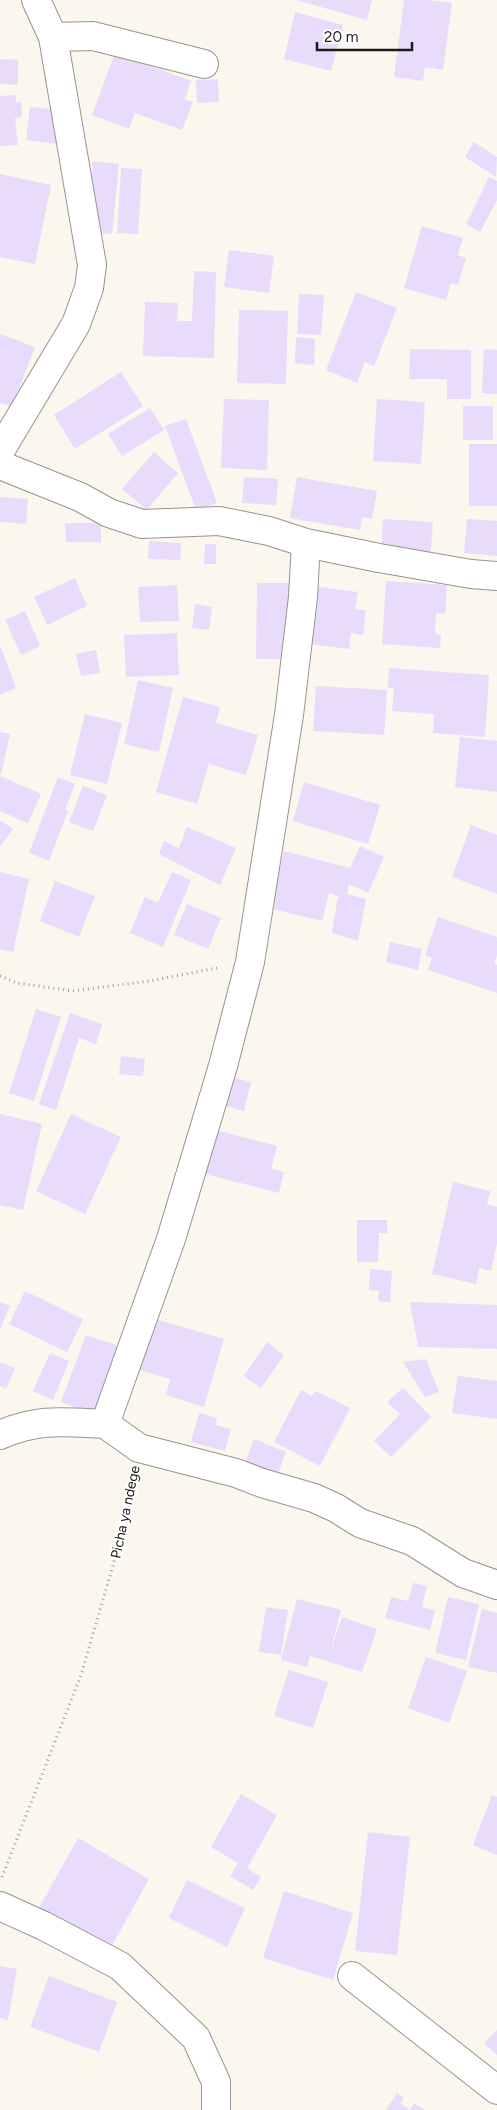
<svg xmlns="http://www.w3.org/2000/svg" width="497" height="2110" font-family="Figtree,sans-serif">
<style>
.building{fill:#e9dbfb}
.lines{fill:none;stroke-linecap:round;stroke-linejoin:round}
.street-casing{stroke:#99948d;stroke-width:30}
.path{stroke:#a19d98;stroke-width:3;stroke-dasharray:1 4;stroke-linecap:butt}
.street{stroke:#fff;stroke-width:28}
.labels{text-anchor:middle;stroke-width:4.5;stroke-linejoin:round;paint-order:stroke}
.street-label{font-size:14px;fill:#1d1b19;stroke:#fff}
</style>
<rect width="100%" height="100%" fill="#fbf6ee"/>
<path class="building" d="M296,0H372L367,20Z
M404,0H428L452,3L443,70L425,67L423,81L394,77Z
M295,12L343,25L331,71L284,59Z
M115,53L191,81L185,99L193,102L182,130L135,113L129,129L92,115Z
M0,59L18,60V85L0,84Z
M218,79L219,102L197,103L196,80Z
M16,95V102H21L22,117L15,118L18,145L0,146V96Z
M30,107L60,110L56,144L26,140Z
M474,142L497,157L496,177L465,157Z
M93,161L119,164L112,234L86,231Z
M121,168L142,169L138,234L117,233Z
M0,174L51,185L35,264L0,257Z
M489,177L497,181V200L480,232L466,224Z
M422,226L463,238L458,255L466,258L458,285L451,283L446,300L404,288Z
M229,250L274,256L269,293L224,287Z
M194,271L216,272L214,358L143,356L145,302L178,303L177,321H192Z
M356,292L397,308L374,366L365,362L357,383L326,370Z
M299,294L324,295L321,335L297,334Z
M239,310L288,311L286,384L237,383Z
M0,334L35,347L12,407L0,403Z
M296,337L315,339L314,365L295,363Z
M410,349L471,350V399H447V379H409Z
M484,349L497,350V394L482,393Z
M121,372L143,406L75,449L54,415Z
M224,399L269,400L267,470L221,468Z
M377,399L425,402L421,464L373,461Z
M463,406H493V440H463Z
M150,408L164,430L122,456L108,434Z
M186,419L217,503L196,510L165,426Z
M469,444H497V506H469Z
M154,452L178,473L147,510L122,489Z
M244,477L278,479L276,505L242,503Z
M297,477L377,491L372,519L362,517L360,530L290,518Z
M0,497L28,499L26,524L0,522Z
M383,519L433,522L430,564L381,556Z
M467,519L497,521V556L464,553Z
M65,523H101V542H66Z
M149,541L181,543L180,560L148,559Z
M205,544H216V564H204Z
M75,578L87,606L47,625L34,597Z
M386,581L447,585L445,614L436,613L435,634L441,635L440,648L382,644Z
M257,583H290V659H256Z
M177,585L179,621L140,622L138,587Z
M311,586L358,592L355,609L366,610L363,635L351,633L349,649L302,643Z
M195,604L212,607L209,630L192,628Z
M25,611L40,646L21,655L5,620Z
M177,633L179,675L126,677L124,635Z
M0,645L16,688L0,695Z
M96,650L100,673L81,676L76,654Z
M389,668L489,675L485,737L433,733L434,714L392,711L394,688H388Z
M138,680L173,688L159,752L124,744Z
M316,686L387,690L384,735L313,731Z
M183,697L220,707L216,723L258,735L246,775L209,764L197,804L156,792Z
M85,714L122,723L107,784L70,775Z
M0,732L10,734L1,774H0Z
M460,737L497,741V792L455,787Z
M0,776L41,794L28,823L0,811Z
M58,777L75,784L65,810L68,811L49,861L29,853Z
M304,782L380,805L368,844L293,821Z
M83,786L107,795L93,831L69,822Z
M0,820L13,829L0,847Z
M471,825L497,835V894L452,877Z
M187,827L236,848L220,885L159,854L164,841L179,848Z
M360,846L384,857L368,893L349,884L347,894L366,899L358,941L332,933L338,896L329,893L322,921L269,908L284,851L350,868Z
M0,872L29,879L13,952L0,949Z
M172,872L191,880L163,947L130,933L145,897L158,903Z
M55,881L95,896L79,937L40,921Z
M187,904L221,918L208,949L174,935Z
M438,917L497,937V956L494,964L497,965V993L428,970L432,958L425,955Z
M390,942L422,949L418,970L386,962Z
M36,1009L61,1017L34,1101L9,1093Z
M70,1013L102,1024L96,1044L79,1038L56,1110L39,1104Z
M121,1056L145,1059L143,1076L119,1074Z
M228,1076L251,1082L244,1111L221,1105Z
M0,1114L42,1124L23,1210L0,1205Z
M71,1114L121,1137L85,1214L36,1191Z
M208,1128L277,1146L271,1169L284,1172L279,1193L197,1172Z
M453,1182L490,1191L487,1204L497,1207V1244L491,1271L479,1268L476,1284L432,1274Z
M357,1220H387V1233H379L378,1262H357Z
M370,1269L392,1271L390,1302L378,1301L379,1291L369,1290Z
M25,1291L83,1319L67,1352L9,1324Z
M0,1302L10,1306L0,1329Z
M410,1302L497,1305V1349L418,1347Z
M155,1319L224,1339L204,1407L166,1395L170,1379L139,1370Z
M86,1335L119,1346L94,1415L61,1402Z
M267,1342L284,1355L261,1388L244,1376Z
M50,1353L69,1361L53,1400L33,1391Z
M426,1359L439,1392L425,1397L403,1362Z
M0,1362L15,1368L6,1389L0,1386Z
M458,1376L497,1381V1419L452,1413Z
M403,1388L431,1417L391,1457L374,1441L400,1414L387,1402Z
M301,1390L312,1396L315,1391L350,1408L320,1466L274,1442Z
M199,1413L217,1418L215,1425L231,1429L225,1451L191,1442Z
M254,1439L286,1452L277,1476L245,1463Z
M413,1583L427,1586L422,1607L435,1610L430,1630L385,1618L391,1597L408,1601Z
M448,1597L479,1604L466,1660L435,1653Z
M297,1599L341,1610L330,1653L342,1617L377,1629L362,1672L310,1656L307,1667L281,1660Z
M266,1607L288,1610L281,1655L259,1652Z
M482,1609L497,1613V1673L468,1667Z
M426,1657L467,1671L449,1723L408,1708Z
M289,1670L328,1682L313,1728L274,1716Z
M241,1794L277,1815L247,1868L261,1877L253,1890L230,1876L238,1863L211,1847Z
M492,1795L497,1797V1855L473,1845Z
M368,1832L410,1837L397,1955L355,1951Z
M78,1838L149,1879L110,1949L39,1908Z
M187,1880L245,1908L227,1947L169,1918Z
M284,1891L353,1913L333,1980L263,1958Z
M0,1966L17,1969L8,2020L0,2018Z
M49,1976L117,2002L99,2052L30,2027Z
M497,2030V2055L484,2043Z
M397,2093L404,2098L400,2103L410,2110L414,2103L425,2110H386Z"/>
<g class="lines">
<defs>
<path id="street" d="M53,37L93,36L204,64
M0,451L76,324L89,288L92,265L53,37L36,0
M0,465L80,497L109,513L142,524L219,521L269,531L306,543L379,558L471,574L497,576
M306,543L303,597L289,715L250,962L223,1066L171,1239L105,1424L139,1448L236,1473L262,1483L314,1498L336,1508L360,1523L412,1541L463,1573L497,1585
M0,1435C38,1418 64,1422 105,1424
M0,1906L44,1926L120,1966L196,2038L216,2082V2110
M352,1976L497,2090"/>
</defs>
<use href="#street" class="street-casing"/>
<path class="path" d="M0,976L17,983L73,991L149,981L217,968
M2,1877L81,1675L114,1562L132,1478"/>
<use href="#street" class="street"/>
</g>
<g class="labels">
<g class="street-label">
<text transform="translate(125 1512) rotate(-78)" y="5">Picha ya ndege</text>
</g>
</g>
<path d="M317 42v8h95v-8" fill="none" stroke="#1d1b19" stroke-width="2.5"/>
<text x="324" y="42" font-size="15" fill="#1d1b19" stroke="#ffffff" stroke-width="4" paint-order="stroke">20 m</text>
</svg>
